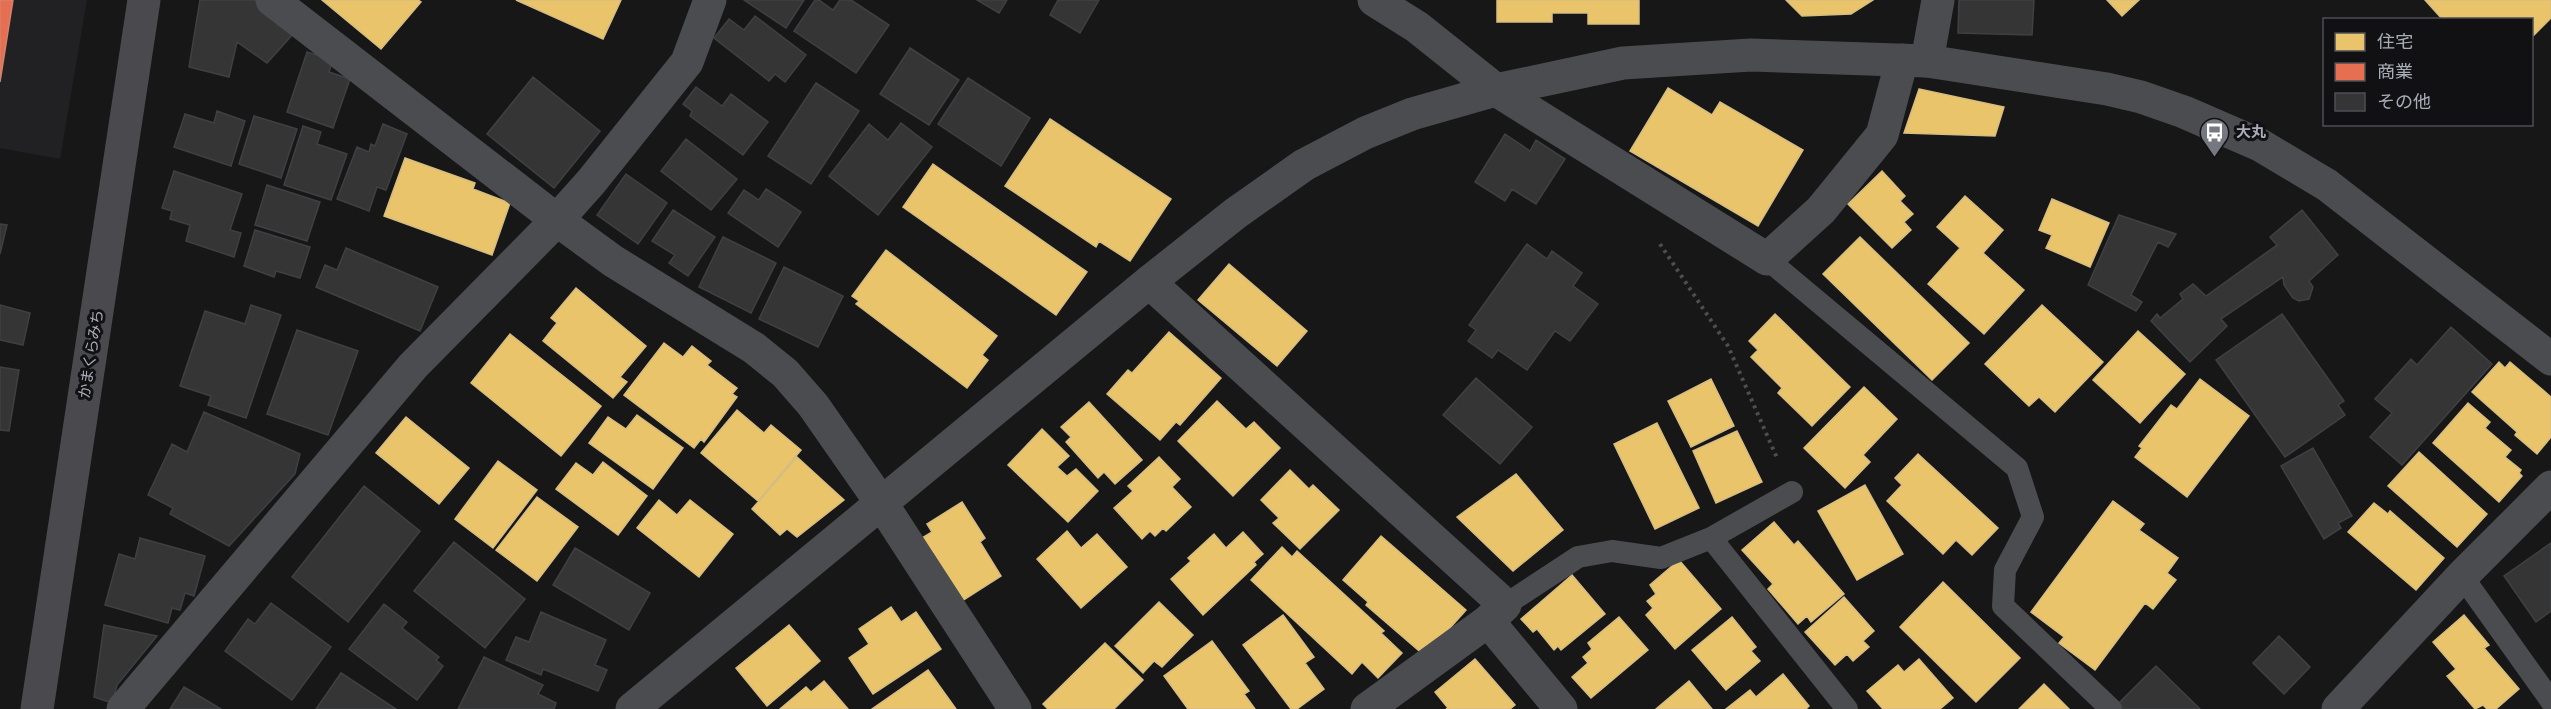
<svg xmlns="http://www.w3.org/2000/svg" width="2551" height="709" font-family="'DM Sans','Noto Sans JP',sans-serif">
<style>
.built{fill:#212123}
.homes{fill:#e9c46a;stroke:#d6bd81;stroke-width:1.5}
.shops{fill:#e76f51;stroke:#d48270;stroke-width:1.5}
.building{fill:#353536;stroke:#3f4043;stroke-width:1.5}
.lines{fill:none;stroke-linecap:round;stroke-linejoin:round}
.path{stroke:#4d4e52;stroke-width:4;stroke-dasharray:3 4.5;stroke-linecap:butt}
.service{stroke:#4b4c50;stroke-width:22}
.minor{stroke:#4b4c50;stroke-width:33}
.tertiary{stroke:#4b4c50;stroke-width:33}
.secondary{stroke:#4a4a4e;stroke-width:33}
.labels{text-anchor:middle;stroke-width:6;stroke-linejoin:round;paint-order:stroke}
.poi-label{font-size:15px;font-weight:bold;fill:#a8adb8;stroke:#111113;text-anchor:start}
.street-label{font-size:15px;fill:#a8adb8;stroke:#111113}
</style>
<rect width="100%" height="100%" fill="#171717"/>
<path class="built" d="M0,0H87L60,159L0,148Z"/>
<path class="homes" d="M322,0H418L421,2L381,49Z
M516,0H621L603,39Z
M1497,0H1639V24H1588V13H1552V22H1497Z
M1786,0H1873L1851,14L1802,16Z
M2107,0H2139L2122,16Z
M2425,0H2551V18L2532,37V20H2443Z
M1668,88L1712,115L1720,102L1803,150L1758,226L1630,151Z
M1919,89L2004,107L1995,136L1904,133Z
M1050,119L1171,199L1130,261L1099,241L1096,247L1005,186Z
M405,158L475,183L473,189L510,203L492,255L384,216Z
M933,164L1087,272L1056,315L903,207Z
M1882,171L1905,196L1900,201L1913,214L1904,222L1911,230L1892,248L1848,204Z
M1965,196L2003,230L1983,253L2024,290L1984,334L1928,284L1960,248L1937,227Z
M2052,199L2109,223L2090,267L2046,248L2052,235L2039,230Z
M1860,237L1969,343L1932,380L1823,274Z
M886,250L997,336L982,355L988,360L967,388L856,304L859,301L852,296Z
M1229,264L1307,331L1277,366L1198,300Z
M576,288L646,346L620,377L627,382L613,398L543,341L557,323L551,318Z
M2042,305L2103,362L2055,412L2039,397L2029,406L1985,364Z
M1775,314L1850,387L1812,426L1778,393L1782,388L1751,357L1758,350L1749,341Z
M2138,331L2185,374L2140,423L2093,380Z
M1169,332L1221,378L1180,425L1176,422L1160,440L1107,394L1128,370L1132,373Z
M510,334L601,406L561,456L471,383Z
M664,343L683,357L692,346L711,361L707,365L737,388L732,394L737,397L704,442L701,439L694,448L624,395Z
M2499,362L2505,368L2510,362L2551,397V437L2537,454L2515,435L2517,432L2472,392Z
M1711,379L1734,426L1691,447L1668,401Z
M2200,379L2249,416L2187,497L2135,457L2142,448L2139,446L2171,405L2177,409Z
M1864,387L1897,419L1863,455L1870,462L1845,488L1804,448Z
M1217,401L1246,429L1254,422L1280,448L1233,496L1178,441Z
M1089,402L1142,460L1115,484L1104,472L1098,478L1066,442L1071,437L1061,427Z
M2468,403L2490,422L2485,428L2511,450L2505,457L2521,470L2519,473L2522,476L2499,502L2433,443Z
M737,410L764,433L771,425L801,450L758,501L701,453Z
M637,415L683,448L653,489L589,443L608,417L626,429Z
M406,417L469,468L439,504L376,453Z
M1657,423L1699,508L1655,529L1614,444Z
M1042,429L1069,456L1057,467L1067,476L1076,469L1098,491L1068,522L1008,465Z
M1737,431L1762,482L1716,503L1693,451Z
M2419,452L2487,514L2457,547L2388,486Z
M1918,454L1998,528L1972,555L1956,540L1943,554L1887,501L1902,485L1895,478Z
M797,457L844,500L797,537L787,529L780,535L752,509Z
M1159,457L1180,479L1172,487L1191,507L1166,531L1163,528L1155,536L1150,531L1142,539L1114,508L1133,491L1128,486Z
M498,461L537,490L493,548L455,519Z
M603,462L647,496L618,535L556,489L576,463L593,475Z
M1290,470L1309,489L1313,485L1339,510L1300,549L1273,523L1279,518L1261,500Z
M1516,474L1563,530L1513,571L1457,517Z
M1865,485L1903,554L1857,580L1818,511Z
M537,497L578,527L537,581L496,550Z
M659,500L677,515L690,500L733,534L699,577L637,528Z
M2113,501L2144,524L2139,530L2178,558L2167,573L2176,580L2153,609L2145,603L2095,670L2059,643L2064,637L2031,612Z
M962,502L985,538L980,542L1001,576L962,601L922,538L932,532L927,524Z
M2374,503L2388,514L2390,511L2444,558L2416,590L2348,532Z
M1774,522L1794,545L1798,541L1844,594L1811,622L1807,616L1798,624L1768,589L1773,584L1742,550Z
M1067,531L1081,548L1097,534L1127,567L1081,608L1037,559Z
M1243,532L1263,554L1254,562L1256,565L1203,615L1171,579L1191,561L1188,558L1214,534L1226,548Z
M1381,536L1466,610L1425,656L1366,605L1368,602L1343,580Z
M1282,547L1292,557L1297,551L1384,631L1381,633L1402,653L1378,678L1362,662L1352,674L1251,580Z
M1679,560L1721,609L1675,649L1646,615L1653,608L1647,601L1656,594L1650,585Z
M1572,575L1605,614L1561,650L1558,646L1554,650L1537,629L1533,632L1521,619Z
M1943,582L2020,658L1976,702L1900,627Z
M1844,597L1874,631L1863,641L1869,647L1853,661L1847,654L1835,665L1805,632Z
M1159,602L1193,635L1162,667L1154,661L1143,673L1115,646Z
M891,607L901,622L916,612L941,649L873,694L849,658L869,644L859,629Z
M1283,615L1314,657L1305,663L1324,689L1297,709H1291L1243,645Z
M2464,615L2489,645L2484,648L2519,689L2496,709H2487L2483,705L2475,709L2447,676L2456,669L2433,642Z
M1619,617L1648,650L1591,698L1572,677L1588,663L1583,657L1592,649L1588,643Z
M1732,617L1756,647L1751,651L1760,661L1726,690L1692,650Z
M789,625L820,661L767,706L736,668Z
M1212,641L1249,691L1244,694L1255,709H1188L1164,676Z
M1105,643L1143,680L1114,709H1048L1043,704Z
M1475,659L1515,705L1510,709H1446L1448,708L1435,692Z
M1919,659L1953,698L1940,709H1883L1867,691L1898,665L1904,672Z
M928,670L956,709H872Z
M1783,674L1809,706L1806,709H1726L1750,690L1756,697Z
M824,681L848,709H780L806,687L811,692Z
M1689,681L1712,709H1656Z
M2044,684L2069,709H2019Z"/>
<path class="shops" d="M0,0H13L0,82Z"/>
<path class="building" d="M200,0H255L294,33L267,63L237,42L229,77L189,67Z
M744,0H804L786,28Z
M815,0H819L833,10L840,0H851L889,25L856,73L794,31Z
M977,0H1007L999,13Z
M1058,0H1057H1099L1080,33L1050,15Z
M1959,0H2034L2032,35L1958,33Z
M755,16L806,55L785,82L775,74L769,81L714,38L729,19L744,30Z
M910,48L959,80L929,125L880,94Z
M307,52L333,60L329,72L350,79L333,128L287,112Z
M533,77L600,131L554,188L487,134Z
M968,78L1030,118L1001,166L938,124Z
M816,83L859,111L811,184L768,156Z
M696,87L722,106L731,94L768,122L743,155L690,116L692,111L683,104Z
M217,111L245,121L231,166L174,147L185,114L214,123Z
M254,116L297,129L281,178L239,164Z
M901,123L932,147L878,215L829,176L869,124L888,140Z
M383,124L407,134L386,190L377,187L369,211L337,199L357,147L369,152L371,144L375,146Z
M303,126L321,132L317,144L347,154L331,200L284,185Z
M1505,134L1530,151L1536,140L1565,159L1536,204L1512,189L1505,201L1475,182Z
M686,139L737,179L711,210L661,171Z
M174,171L242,194L230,230L241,233L234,257L186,241L190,225L170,219L172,211L162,208Z
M626,174L667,203L638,244L597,215Z
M267,185L320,202L307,241L255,225Z
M766,189L801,212L778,247L728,213L744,190L759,200Z
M673,210L715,237L688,276L669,263L675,255L652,241Z
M2302,210L2338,255L2309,281L2313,287L2309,299L2299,301L2293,298L2284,285L2283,277L2221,319L2227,326L2190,362L2151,321L2157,314L2160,318L2183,299L2180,294L2193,284L2206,296L2277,245L2270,237Z
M2119,215L2176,234L2168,247L2158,242L2131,295L2142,302L2136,311L2088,285Z
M0,224L7,225L0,254Z
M255,230L310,247L300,278L276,271L274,277L244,266Z
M723,237L776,263L751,313L699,287Z
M1527,244L1547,259L1552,251L1582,273L1573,286L1598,304L1570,341L1555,331L1527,370L1498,350L1492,358L1468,341L1476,330L1469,325Z
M346,248L438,287L420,331L316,287L325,265L337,270Z
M784,267L843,296L818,347L759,319Z
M0,305L30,313L23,345L0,340Z
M251,305L281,315L246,418L208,405L211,396L180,386L205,311L245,324Z
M2282,314L2344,401L2338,405L2345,415L2285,457L2216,360Z
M2451,327L2492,364L2402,465L2370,437L2392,413L2375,399L2411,359L2417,365Z
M297,330L358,351L328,435L267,414Z
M0,367L19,370L9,431L0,430Z
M1476,378L1532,427L1500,464L1443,415Z
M204,412L300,454L295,474L229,546L170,514L173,508L148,495L172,444L187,452Z
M2313,448L2352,516L2338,523L2341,528L2324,539L2281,466Z
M364,486L420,531L348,622L292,577Z
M140,538L205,556L194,596L185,593L180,610L172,608L168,623L105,605L119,554L135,559Z
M454,542L525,599L485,648L414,591Z
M2551,543V611L2536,622L2504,576Z
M575,548L650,593L629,630L553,585Z
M271,603L331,647L292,700L225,651L248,619L255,624Z
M384,604L407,622L402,628L439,657L436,660L443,666L417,700L349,649Z
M541,612L606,640L595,665L607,670L598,691L543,669L541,675L506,660L516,637L529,642Z
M104,625L157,636L117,685L112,703L94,697Z
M2279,636L2310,667L2284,694L2253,663Z
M484,657L543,685L538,694L556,703L554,709H458Z
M2156,666L2200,709H2124L2118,704Z
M341,673L396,709H316Z
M184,687L221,709H170Z"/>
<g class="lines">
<path class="path" d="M1660,244L1728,346L1777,458"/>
<path class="service" d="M1767,259L2017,468L2033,517L2005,570L2003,606L2111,709
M1711,538L1792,492
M2462,576L2551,701
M1505,605L1578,557L1612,551L1661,558L1711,538L1847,709"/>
<path class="minor" d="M272,0L557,220L613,261L754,348L785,373L813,405L882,504L1015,709
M1374,0L1417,27L1496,90L1767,259L1821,210L1882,135L1902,60
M1927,61L1938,0
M1149,282L1505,605L1488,621L1367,709
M1488,621L1561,709
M123,709L413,366L557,220L591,182L687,62L710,0
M2338,709L2462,576L2551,487"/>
<path class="tertiary" d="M632,709L1149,282L1236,213L1304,165L1365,133L1412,114L1496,90L1623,63L1751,55L1927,61L2107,89L2141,97L2184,112L2260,145L2327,185L2551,359"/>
<path class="secondary" d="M37,709L144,0"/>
</g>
<defs>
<symbol id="bus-pin" viewBox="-11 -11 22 30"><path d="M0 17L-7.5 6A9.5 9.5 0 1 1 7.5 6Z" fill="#757880" stroke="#111113"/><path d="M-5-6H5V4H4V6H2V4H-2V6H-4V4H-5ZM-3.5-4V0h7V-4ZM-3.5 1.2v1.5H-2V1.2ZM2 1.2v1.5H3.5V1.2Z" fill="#fff"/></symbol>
</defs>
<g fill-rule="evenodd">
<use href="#bus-pin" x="2198" y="116" width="33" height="45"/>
</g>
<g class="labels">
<g class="poi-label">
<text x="2236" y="137">大丸</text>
</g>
<g class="street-label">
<text transform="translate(91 354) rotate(-81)" y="5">かまくらみち</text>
</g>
</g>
<rect x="2323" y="18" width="210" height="108" fill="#111113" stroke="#4d4f55" stroke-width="1.5"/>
<rect x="2335" y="33" width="30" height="18" fill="#e9c46a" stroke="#4d4f55" stroke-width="1.5"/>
<text x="2377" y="48" font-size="18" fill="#a8adb8">住宅</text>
<rect x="2335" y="63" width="30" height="18" fill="#e76f51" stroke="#4d4f55" stroke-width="1.5"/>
<text x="2377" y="78" font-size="18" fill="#a8adb8">商業</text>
<rect x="2335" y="93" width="30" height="18" fill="#353536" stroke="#4d4f55" stroke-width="1.5"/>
<text x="2377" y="108" font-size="18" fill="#a8adb8">その他</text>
</svg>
